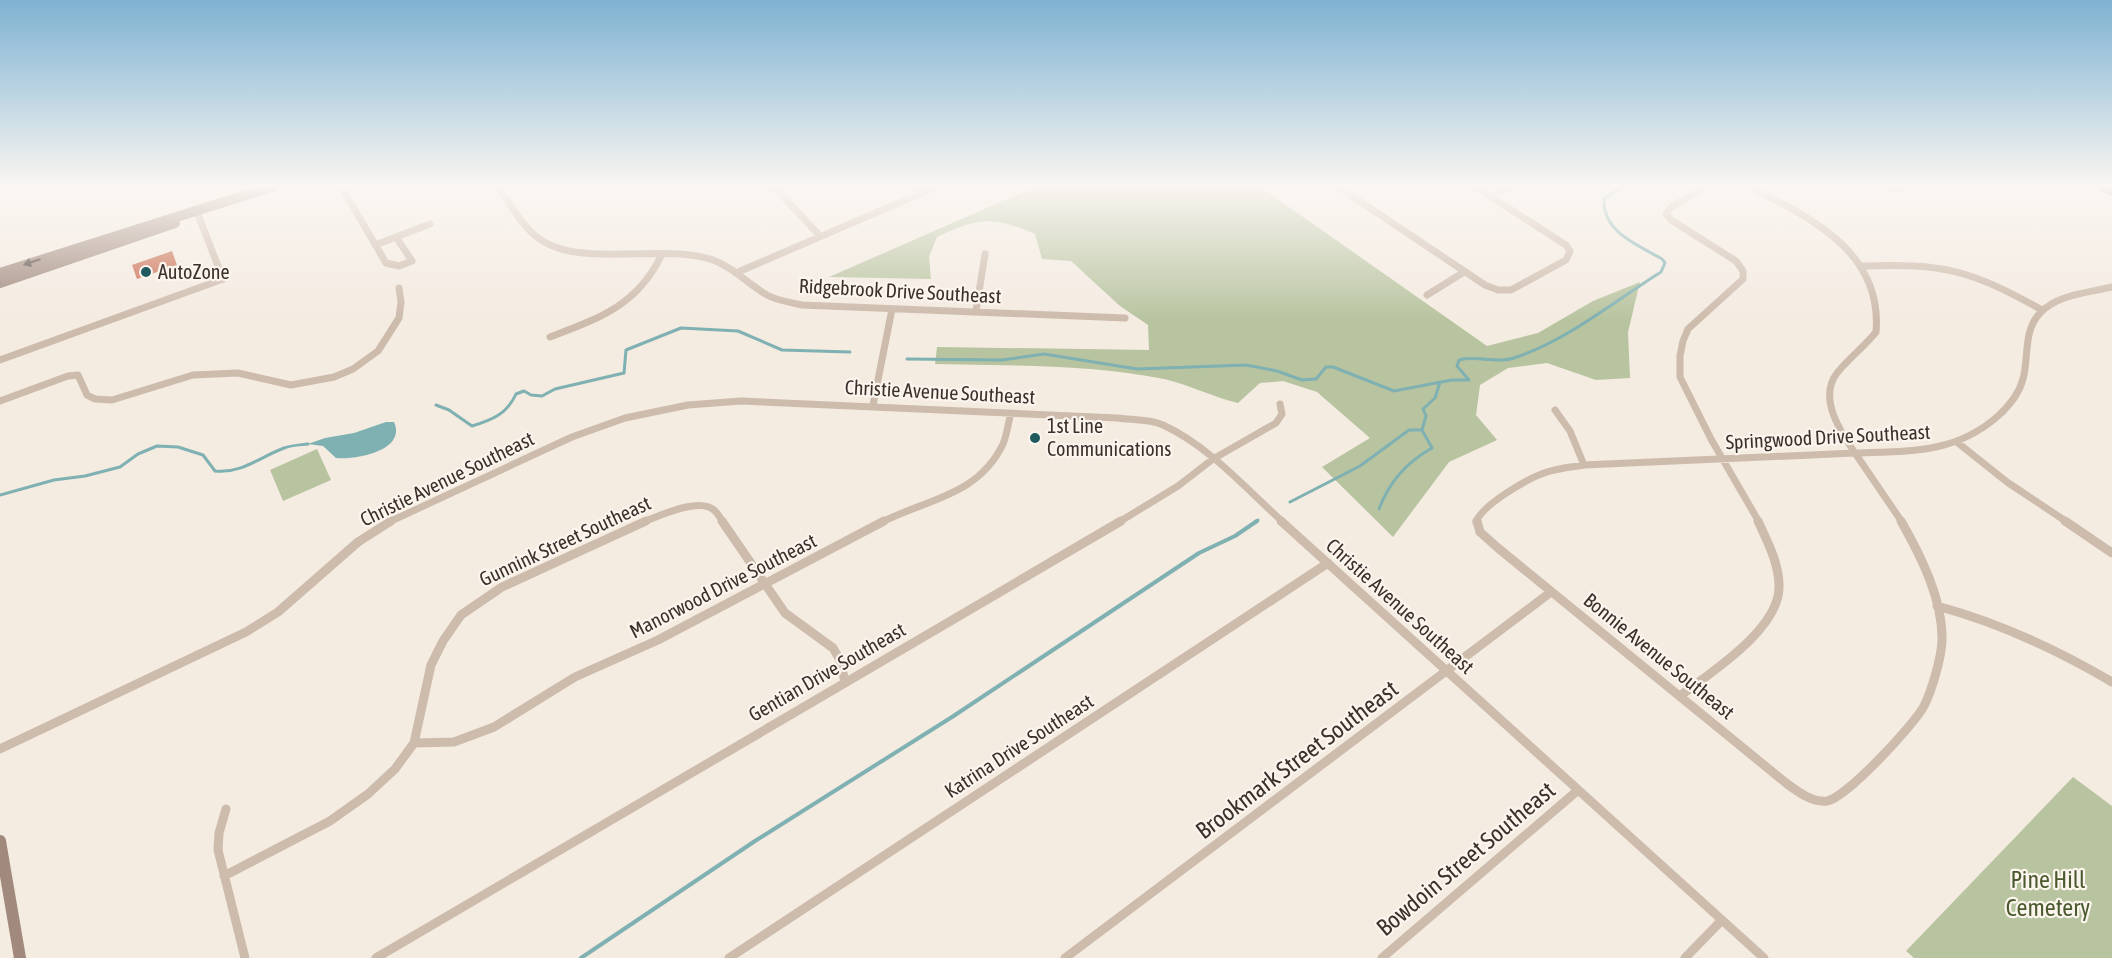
<svg xmlns="http://www.w3.org/2000/svg" width="2112" height="958" font-family="'Asap Condensed',sans-serif">
<style>
.green{fill:#b8c4a0}
.water{fill:#7fb0b2}
.lines{fill:none;stroke-linecap:round;stroke-linejoin:round}
.stream-far1{stroke:#7fb0b2;stroke-width:3}
.stream{stroke:#7fb0b2;stroke-width:4}
.building{fill:#c8694b}
.street-far1{stroke:#cdbbac;stroke-width:7}
.street{stroke:#cdbbac;stroke-width:9}
.secondary-far1{stroke:#a18a7d;stroke-width:10}
.secondary{stroke:#a18a7d;stroke-width:12}
.oneway{fill:#544640}
.poi-dot{fill:#1f5a5e;stroke:#fbf5ee;stroke-width:2}
.labels{text-anchor:middle;stroke-width:4.5;stroke-linejoin:round;paint-order:stroke}
.poi-label{font-size:20px;fill:#3b302b;stroke:#fbf5ee;text-anchor:start}
.street-label{font-size:20px;fill:#3b302b;stroke:#fbf5ee}
.near-street-label{font-size:24px;fill:#3b302b;stroke:#fbf5ee}
.near-park-label{font-size:24px;fill:#4a5a2e;stroke:#fbf5ee}
</style>
<rect width="100%" height="100%" fill="#f4ebe1"/>
<path class="green" d="M1037,186H1259L1487,346L1538,333L1593,301L1640,282L1628,332L1630,378L1596,380L1547,363L1508,368L1480,385L1476,415L1497,440L1449,462L1393,537L1322,467L1370,438L1317,392L1283,381L1260,383L1238,403C1213,397 1187,384 1164,379C1089,364 1011,366 935,364L937,347L1149,350L1148,325L1120,306L1071,261L1042,259L1035,234C993,216 978,217 937,237L929,257L931,279L829,277Z
M317,449L331,480L283,501L270,470Z
M2073,777L2112,806V958H1914L1906,951Z"/>
<path class="water" d="M386,422H394C407,451 355,460 336,458L323,446L308,444L325,438L354,433Z"/>
<g class="lines">
<path class="stream-far1" d="M907,359L1002,360L1044,354L1137,369L1246,365L1277,371L1302,380L1316,379L1326,367H1333L1394,391L1452,380H1469L1457,366L1459,360C1477,355 1495,364 1514,358C1568,340 1613,302 1661,272L1665,263L1662,259C1638,245 1602,232 1604,199L1623,186
M436,405L449,410L472,426C492,420 507,414 516,394L524,391L531,395L542,396L555,389L624,373L626,350L681,328L738,331L782,350L850,352
M0,495L54,480L85,476L120,467L138,454L157,446L178,447L203,455L215,471C241,474 260,457 284,448C292,445 300,445 308,444
M1290,502L1360,466L1409,430H1422
M1379,509C1389,482 1407,462 1432,448L1422,430L1426,416L1423,409L1435,398L1440,382
M1255,522L1258,520"/>
<path class="stream" d="M581,958L755,841L952,717L1199,553L1235,536L1257,521"/>
</g>
<path class="building" d="M172,251L177,265L137,279L132,265Z"/>
<g class="lines">
<path class="street-far1" d="M341,186L386,263L399,266L412,261L396,237
M498,186C510,203 520,224 537,237C579,270 661,242 713,260C733,267 748,284 767,295C778,301 790,302 802,305L1125,318
M768,186L777,190L820,236
M913,186L922,193
M1337,186L1485,285L1498,290H1511L1566,260L1570,251L1566,245L1474,186
M1708,186L1671,207L1666,214L1671,220L1736,261L1743,271V279L1688,329L1683,341L1680,356V377L1711,439L1759,522
M1748,186C1809,217 1883,251 1876,332C1864,347 1849,358 1837,373C1818,398 1840,431 1855,453
M1892,189L1911,186
M1491,196L1511,186
M375,245L430,224
M1862,266C1943,263 1971,270 2042,310
M738,272L938,186
M1427,295L1464,272
M976,311L985,254
M550,337C600,318 638,305 662,254
M0,360L223,279L197,212
M0,401L68,376L78,375L87,395L95,399L112,400L193,375L238,373L291,385L334,377L353,369L378,351L399,318L401,302L399,288
M873,405L892,309
M1555,410L1570,431L1584,465
M1958,443L2007,482L2067,522
M1855,453L1902,522
M1855,453C1909,451 1955,454 1998,416C2009,406 2019,394 2023,379C2029,357 2023,331 2040,313C2058,294 2088,293 2112,287
M389,522L572,437L625,418L688,405L741,401L1117,418C1131,420 1150,419 1163,425C1209,446 1246,489 1283,522
M643,522C659,516 700,496 715,511C718,514 721,519 723,522
M882,522C927,499 978,496 1003,444C1007,435 1008,423 1011,413
M1119,522L1178,486L1213,459L1276,423L1282,414L1280,404
M1476,522C1482,505 1528,478 1547,472C1559,468 1572,467 1584,465L1855,453"/>
<path class="street" d="M722,521L785,613L833,648L840,660L845,682
M1281,521L1764,958
M1477,521L1480,532L1498,548L1786,783C1797,791 1812,803 1827,801C1846,798 1914,725 1924,706C1932,690 1941,659 1942,641C1943,600 1921,556 1901,521
M2065,521L2112,553
M1937,606C2000,623 2056,649 2112,682
M1680,696C1711,672 1780,629 1779,586C1779,563 1767,541 1758,521
M414,743L454,742L494,727L575,677L658,640L884,521
M0,749L246,632L278,612L358,542L391,521
M226,809L219,833L218,850L245,958
M224,876L330,821L368,794L395,769L414,743L431,665L443,641L461,615L502,587L646,521
M376,958L1121,521
M729,958L1328,563
M1065,958L1551,592
M1382,958L1577,791
M1685,958L1722,920"/>
<path class="secondary-far1" d="M2101,186L2112,191
M0,273L274,186
M0,283L175,223"/>
<path class="secondary" d="M0,841L20,958"/>
</g>
<defs><path id="oneway-solid" d="M-6-.8H1V-3.2L6.5 0L1 3.2V.8H-6Z" transform="scale(1.5)"/></defs>
<use class="oneway" href="#oneway-solid" transform="translate(32 262) rotate(162)"/>
<linearGradient id="sky" x2="0" y2="1"><stop stop-color="#7eb2d2"/><stop offset="0.58" stop-color="#faf6f2"/><stop offset="1" stop-color="#faf6f2" stop-opacity="0"/></linearGradient>
<rect width="2112" height="320" fill="url(#sky)"/>
<g class="poi-dot">
<circle cx="146" cy="272" r="6"/>
<circle cx="1035" cy="438" r="6"/>
</g>
<g class="labels">
<g class="poi-label">
<text x="158" y="279">AutoZone</text>
<text x="1047" y="433">1st Line<tspan x="1047" dy="23">Communications</tspan></text>
</g>
<g class="street-label">
<text transform="translate(900 291) rotate(3)" y="7">Ridgebrook Drive Southeast</text>
<text transform="translate(940 392) rotate(3)" y="7">Christie Avenue Southeast</text>
<text transform="translate(1828 437) rotate(-3)" y="7">Springwood Drive Southeast</text>
<text transform="translate(447 479) rotate(-26)" y="7">Christie Avenue Southeast</text>
<text transform="translate(565 541) rotate(-25)" y="7">Gunnink Street Southeast</text>
<text transform="translate(723 586) rotate(-27)" y="7">Manorwood Drive Southeast</text>
<text transform="translate(1400 606) rotate(42)" y="7">Christie Avenue Southeast</text>
<text transform="translate(1659 656) rotate(39)" y="7">Bonnie Avenue Southeast</text>
<text transform="translate(827 672) rotate(-30)" y="7">Gentian Drive Southeast</text>
<text transform="translate(1019 746) rotate(-33)" y="7">Katrina Drive Southeast</text>
</g>
<g class="near-street-label">
<text transform="translate(1297 760) rotate(-37)" y="8">Brookmark Street Southeast</text>
<text transform="translate(1466 859) rotate(-40)" y="8">Bowdoin Street Southeast</text>
</g>
<g class="near-park-label">
<text x="2048" y="888">Pine Hill<tspan x="2048" dy="28">Cemetery</tspan></text>
</g>
</g>
</svg>
